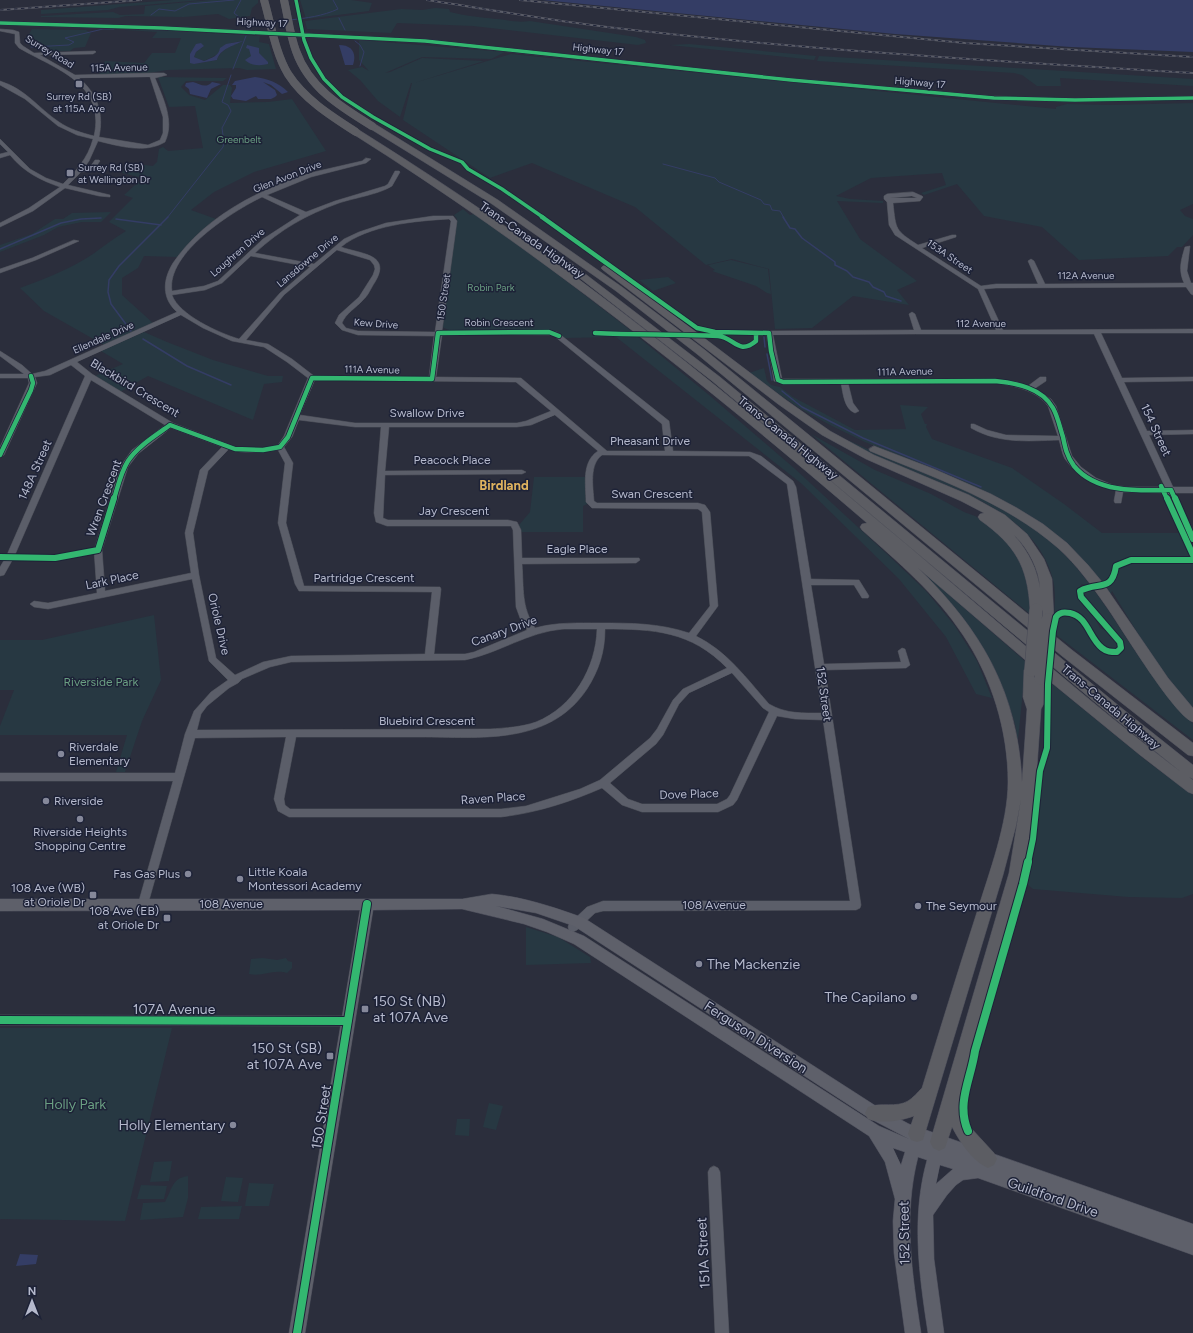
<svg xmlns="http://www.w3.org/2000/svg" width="1193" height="1333" font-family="Figtree,sans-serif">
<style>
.green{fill:#273842;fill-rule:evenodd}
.water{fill:#343d65}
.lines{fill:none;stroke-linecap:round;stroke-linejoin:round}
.stream-far1{stroke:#343d65;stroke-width:1}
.stream{stroke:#343d65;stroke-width:1.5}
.minor-casing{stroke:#474a54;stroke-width:1}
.major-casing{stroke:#494b58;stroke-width:1}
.highway-casing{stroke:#484a57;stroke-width:1}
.minor{fill:#5b5e69;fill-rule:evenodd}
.major{fill:#5e606a;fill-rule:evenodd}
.highway{fill:#5c5d63;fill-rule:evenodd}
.rail-casing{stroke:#5a5c67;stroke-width:2}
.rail{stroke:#1d2237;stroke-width:1;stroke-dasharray:3.5;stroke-linecap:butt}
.highway-bridge-far1-casing{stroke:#484a57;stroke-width:8;stroke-linecap:butt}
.highway-bridge-casing{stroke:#484a57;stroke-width:14;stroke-linecap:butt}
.highway-bridge-far1{stroke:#5c5d63;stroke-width:8}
.highway-bridge{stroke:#5c5d63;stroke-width:13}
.cycleway-far3-casing{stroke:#1d2237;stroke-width:5}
.cycleway-far2-casing{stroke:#1d2237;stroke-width:6}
.cycleway-far1-casing{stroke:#1d2237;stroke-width:8}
.cycleway-casing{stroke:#1d2237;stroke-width:10}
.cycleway-far3{stroke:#33b770;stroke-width:3.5}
.cycleway-far2{stroke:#33b770;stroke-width:4.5}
.cycleway-far1{stroke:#33b770;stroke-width:6}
.cycleway{stroke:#33b770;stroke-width:8}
.poi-dot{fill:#85889a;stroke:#1d2237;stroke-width:1.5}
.labels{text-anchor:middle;stroke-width:3;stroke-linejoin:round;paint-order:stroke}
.far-street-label{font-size:10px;fill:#b5b9cc;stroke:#1d2237}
.far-poi-label{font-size:10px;fill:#b5b9cc;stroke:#1d2237}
.far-park-label{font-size:10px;fill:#6a9f82;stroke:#1d2237}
.street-label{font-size:12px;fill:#b5b9cc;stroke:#1d2237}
.park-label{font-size:12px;fill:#6a9f82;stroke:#1d2237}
.poi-label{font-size:12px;fill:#b5b9cc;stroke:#1d2237;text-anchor:start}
.neighbourhood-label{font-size:13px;font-weight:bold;fill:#deb25f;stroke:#1d2237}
.near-poi-label{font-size:14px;fill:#b5b9cc;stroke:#1d2237;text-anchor:end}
.near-street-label{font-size:14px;fill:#b5b9cc;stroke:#1d2237}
.near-park-label{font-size:14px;fill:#6a9f82;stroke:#1d2237}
</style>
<rect width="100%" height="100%" fill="#2b2e3c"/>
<path class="green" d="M173,0H203L119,7L108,10L41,14V10Z
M211,0H258V3L252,8L250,16L229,19L218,14L184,17L126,16L118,18L41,17V16L113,12L120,15L144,14L145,6Z
M300,0H351L372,3L369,11L306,19Z
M435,8L449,9L450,12C465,16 480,17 496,19C509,20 516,23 530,21L636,37L645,40L646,43L638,45L473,26L397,23L391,33L307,29L305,21L401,9L422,10Z
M126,28L260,36L259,42L269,44L276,69L247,70L239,68L167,70L149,73L99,75L105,61L144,63L152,53H175L181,38H152L157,32L125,30ZM242,41C232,45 220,50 217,60L194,64L191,60V53L204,46L196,52L194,57L204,61L216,55L231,43Z
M32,29L86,30L91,33L85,47L74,48L70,51C56,51 34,55 26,40Z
M359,40L505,52L491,59L422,57L385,73L390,72L422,58L484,61L414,83L511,54L1056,109V107L1067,104L1108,105L1193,103V204L1180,210L1185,216L1193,219V235L1182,247H1177L1168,256L1079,260L1042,227L984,216L957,184L924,195L921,193L946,185L942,173L871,178L836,196L850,199L883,201V203L837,201L860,239L917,281L897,290L909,305L853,296L812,328L775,329L769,269L732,259L706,265L635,207L532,163L490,178L403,120L412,83H411L400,117L378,101L360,80L348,70L362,67L369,71L359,60Z
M689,44L816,56L814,60L670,45Z
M819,56L1193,79V86L1060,78L1061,86H1037L1022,75L1014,73L817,61Z
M158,77L227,78L223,81H186L181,87L189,95L205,100L223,85H230L232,88L230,103L268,102L292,99L326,151L254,172L214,192L191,210L216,219L197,235L177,257L144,256L138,268L122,278V295L153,323L104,345L44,311L20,288C45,279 70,269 93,254C104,246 114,238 126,231L109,222L133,198L124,195L143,178L122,173L128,163L153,166L157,162L159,149L163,147L168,151L203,148L195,106L169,107Z
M463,209L470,215L474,214L534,256L634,333H611L607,335L637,336L709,395L794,468L887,554L926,591L955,626L977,661L992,698L976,694L946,637L899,579L802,484L616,337L565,338L553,331L449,330L444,328L442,326L457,219L454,215Z
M111,212L101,222H82L58,227L44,235L0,252V245L32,234L55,219H63L72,213Z
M731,260L768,269L771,294L767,293L756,286L712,271L715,270L708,265Z
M668,277L676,283L653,291L639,280Z
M144,332L167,342L213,360L268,376H283L282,382L264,384L253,420L148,376L120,392L95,376L123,364L101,351Z
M764,368L767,381L771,385L780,387L793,397L855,430L906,429L900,405L928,407L921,414L925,424H927L926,427L932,439L1012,468L1064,504L1102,533H1181L1190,553L1188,556L1131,559L1115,563L1112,578L1104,582L1111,585V582L1116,577L1119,566L1133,561H1193V709L1154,660L1112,591L1110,595L1021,511L982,490L865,442L832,426L799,408L749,373Z
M811,434L875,470L931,494L964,512L975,516L988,524L1016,551L1028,577L1030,614Z
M850,441C922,475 1005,496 1063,553C1091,581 1111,615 1133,648C1151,675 1171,700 1193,724V740L1055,634L1058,617C1084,601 1087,650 1114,654L1122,650L1123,646L1121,640L1083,596V592L1089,591L1090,588L1088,585L1082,584L1076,591L1077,597L1094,617L1100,628C1108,631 1117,638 1119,646L1117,650C1089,657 1088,591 1054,615C1055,602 1056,589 1052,576C1034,515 964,493 912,471C890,463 869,453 848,442Z
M534,477H587V504L583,506V532H520L519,525L530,512Z
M915,565L1026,662L1018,739L1016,738C1018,728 1012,715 1009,706C991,649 956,607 915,565Z
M154,615L161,680L142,721L125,772H116L127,735H0V726L14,690H0V640H42Z
M1050,682L1148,762L1193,795V894L1182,898L1128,897L1033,889L1022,880L1032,826L1038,765L1045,748H1048L1047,724Z
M526,927L558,937L590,957L591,963L526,965Z
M263,958L277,960L286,958L288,961L292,962V968L287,973C272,969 263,977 249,974L251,959Z
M0,1028H172L125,1221L0,1219Z
M489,1103L503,1106L496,1130L483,1127Z
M457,1119H470L469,1136L455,1135Z
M172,1161L169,1181L150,1182L154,1162Z
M188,1176V1198L183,1217L140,1220L143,1203L165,1202C172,1189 172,1178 188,1176Z
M226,1177L243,1178L238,1202L221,1201Z
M249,1183L274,1184L269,1206H245Z
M141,1185L167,1186L164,1199H137Z
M242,1206L239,1219H198L201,1207Z"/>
<path class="water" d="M542,0H1193V52L1071,47L895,34Z
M243,41C233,46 220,49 217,60L194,64L190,63V54L196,44L201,43L204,46L196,52L194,57L204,61C211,58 219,56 220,48L226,44Z
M247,45L259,48V53L268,62V64C260,66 251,66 245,60L251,56L249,49L246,48Z
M339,45C352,45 357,53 353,65H345Z
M255,77C268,79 278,82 288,92L282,94L271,85L263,82L275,90L277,95L275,97L271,99H258L256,96L246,101L233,99L231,96L236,88V85H232L235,81Z
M193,82C200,84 206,89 212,82L221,84L211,89L207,98L190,94L189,89L185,86L186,83Z
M20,1254L38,1255L36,1264L16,1266Z"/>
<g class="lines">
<path class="stream-far1" d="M151,15L159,9L175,11L189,4L234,0
M240,18L234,13L241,0
M339,18L345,30
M290,20C307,18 323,16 338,9L333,0
M256,22H267
M272,22L285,20
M355,41L360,45L364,52L360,66
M31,47L69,45L74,42L65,38L103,29H114
M233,69L246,36
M663,164L715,178L719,182L761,200L764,204L770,205L772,210L780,211L784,218
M167,218L223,147L224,142L222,128L231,111L228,105L222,102L231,75"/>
<path class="stream" d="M783,217L790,228L795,229L802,238L835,262V265L847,271L853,277L869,282L873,287L884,292L886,296L901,301
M116,219L161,225
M0,249L61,223L81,219L101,218
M131,331L111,304L108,292L109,280L119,266L168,217
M764,337L765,347
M143,339L187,366L231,385
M767,354L772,380
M782,391L802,407L863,438L981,487"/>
<defs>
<path id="minor" d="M0,29L13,30L19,32L20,43L23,46L34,53L95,51L96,52L93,54L40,55L75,75L153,73H164L167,75L155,78C163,98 175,121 165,142C145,154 119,146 98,141L89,161L84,168L90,167L95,160H99L100,161C93,171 93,171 81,172L68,185L110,195V197L99,196L65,188L33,211L0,227V223L29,208L60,187C40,180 24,172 10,155L0,158V154L8,152L0,144V139L30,169L46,178L63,184C76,171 88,158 93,139L77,135L58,126L25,99L0,85V81C26,89 38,108 59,122C69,129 82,133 94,136C106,83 55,69 19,48L15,43V34L0,31ZM150,77L163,117V133L160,140L148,145L99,137C104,114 98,94 79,78Z
M366,158L371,159L366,163L311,177L267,195L306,212L335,201L385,186L388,184L395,171H399L400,172L392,186C380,194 354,198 339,203C306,215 281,229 255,253L314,264L344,239L359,232L386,223L433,216H453L457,221L442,331L557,332L669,421L673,451L750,452L761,456L793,481L796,487L811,579L859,580L869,596L868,598H862L854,585H811L824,664L901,662L898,651L902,648L905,649L910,665L906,668L825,670L861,905L860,908L856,910L603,911L595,913L577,930L573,932L569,930L568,927L569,924L587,907L603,901H850L823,720L795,719L777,716L737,800L733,805L718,812H642L622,805L602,788C570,802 536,813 501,817H289L278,811L274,799L286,737L195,738L148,904L147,907L143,908L139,907L138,904L173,781H0V773H175L185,734L194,711L211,692L228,680L209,661L192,579L48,609L34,607L30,604L34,601L48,603L97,593L94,550L120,467L132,450L165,425L91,380L14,557L4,575L0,576V567L6,557L85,376L71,365L50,375L35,377L37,383L4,455L0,457V447L29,383L28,378H0V374H24L0,356V351L22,365L32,374L45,371L177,312C161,298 163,279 173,263C205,216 261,188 314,172C330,168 346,165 362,161ZM262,197L300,215L263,239L218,281L204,286L172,291C166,253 233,211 262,197ZM449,219L451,221L435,332L358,331L346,328L342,323C346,313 356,308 363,300C368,296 371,288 375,282C392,254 361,254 341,247C368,225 415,221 449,219ZM337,250L370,260L374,265L375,269L373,275L359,297L339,315L335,323L342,330L358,335L434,336L429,377L314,376L292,359L268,344L246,340L284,295ZM251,256L310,267L280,293L239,339C219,333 179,315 172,295L205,290L222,283ZM181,315L203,328L232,341L264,347L287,362L308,378L284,436L278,445L263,448L236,447L173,423L92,374L77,362ZM446,334L553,335L662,424L665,451H607L521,378L436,377L442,335ZM315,380L516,382L551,411L526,421L517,423H355L300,415ZM555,415L598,451C581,462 586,485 586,502L592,508L698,509L702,512L710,606L689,633C659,623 630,623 600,623C578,623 556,622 535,628C521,606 524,589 522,564L636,563L640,560L639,558H522L521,530L517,522L508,520H388L383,518L385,475L522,474L526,472L522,470L385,471L389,427H517L531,425ZM299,420L355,427H381L374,513L376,522L387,526H511L513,530L516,607L520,618L527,630L474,652L465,654H434L441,589L440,587L304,586L286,523L293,463L284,447L292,437ZM171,428L222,447L200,470L185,533L191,573L105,591L102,550L128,467L138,454ZM229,449C244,455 263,452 278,450L285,463L278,523L295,584L299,591L432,592L425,654L291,656L263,662L235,675L216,658L199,575L193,533L208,471ZM602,455L749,456L755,460L787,484L822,713C803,713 786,714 769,704C747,679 727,651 696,636L718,606L710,512L705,505L698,503H597L594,501C593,487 589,464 602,455ZM563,629H597C596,668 573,707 536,722C522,727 505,728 490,729L197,730L201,714L207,706L229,688L238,683L242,679L270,667L291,662L465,660C500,653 527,632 563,629ZM605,629C654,629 691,631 727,668L683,689L673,700L657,729L650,738L600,780L580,789L526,806L501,809H290L285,805L284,799L296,737C337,737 379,737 420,737C480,737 549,746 587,689C599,670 605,652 605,629ZM732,673L763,708L769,712L730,795L727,799L717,804H642L628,799L610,783L656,744L663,735L679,704L689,693Z
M913,192L922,196L923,197L920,201L893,203C896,230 895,230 918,245L952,235H956V237L922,248L981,286L996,284H1038L1028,261L1031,259L1034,261L1045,284L1184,283C1178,270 1181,260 1185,247L1190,246L1187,271L1191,283H1193V295L1191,294L1186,287L996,288L984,289L1003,330L1193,329V333H1101L1122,378L1193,377V381L1124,382L1147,431L1193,430V434L1149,435L1173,487H1193V493H1175L1193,530V542L1189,539L1167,493L1123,492L1121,503H1115L1114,501L1116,490C1096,487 1077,476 1065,459C1062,454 1061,446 1059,440C1028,441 999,444 971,428V424H974L987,430L1006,435L1058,436L1048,406C1036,390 1014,386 995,383H848L853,403L859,411L855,413C844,409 843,393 841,383H780L774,381L766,333L769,331L914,330L909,314L912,312L915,314L921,330H996L978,289L895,235L889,225L887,202L884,199V196L887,194ZM912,196L917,198H890ZM916,334H1094L1165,487H1128L1113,485L1096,478L1081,467L1072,456L1056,406L1051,399L1034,389L1046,381V377H1040L1028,386L1017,382L995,379H782L773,335Z
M74,240L79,241L36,260L0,273V269L32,258Z
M0,1015L348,1016L352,1017L354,1021L352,1025L348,1026L0,1025Z
M714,1166L718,1168L720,1172L729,1333H715L708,1172L710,1168Z"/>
<path id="major" d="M492,894C524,897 553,907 584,918L879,1108L909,1124L1193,1224V1255L978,1178L963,1180L956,1185L947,1195L933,1215L934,1259L944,1333H928C919,1274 911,1218 927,1160L918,1157C903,1216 912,1273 921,1333H905L894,1253L893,1221L895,1199L885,1162L869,1136L574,944L547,932L524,924L462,909L373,910L305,1333H289L360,910L0,911V899H462ZM496,906L536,913L574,926L869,1118L909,1139L879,1126L584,936L543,919ZM893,1148L905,1152L901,1165ZM940,1165L953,1169L936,1184Z"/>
<path id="highway" d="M0,21L162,26L425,39L791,78L994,96L1075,98L1193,96V100L1075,102L994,100L791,82L425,43L162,30L0,25Z
M369,124H375L498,200L622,287L705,350L1072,650L1193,743V756L1188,755L1062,656L697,354L616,291L492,204L369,128Z
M353,130H359C426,172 491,215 555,262C664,341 767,427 870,514C974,600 1074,691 1181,772L1109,714L712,381L563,265L568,262L571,263L720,377L1119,706L1193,765V779L1189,777L1193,780V794L1188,792L1140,755L1047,679L1046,700L1041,709L1034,811L1023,873L959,1103L971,1128L994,1153L997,1159L994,1165L988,1168C972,1161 960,1142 952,1127L945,1148L939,1151L933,1148L930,1142L1009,873L1021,799L1016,826L1003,875L923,1140L917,1142L911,1140L908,1134L914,1116C900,1121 882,1124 868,1119L865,1113L868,1107C881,1102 896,1108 908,1101C913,1098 918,1092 922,1088C940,1029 958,971 977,912C989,873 1008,823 1008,782C1008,731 992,678 963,635C936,594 898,562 862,530L860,527L862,524L867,523C704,383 536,249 353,134ZM918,568L1031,665L1026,667L1024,670L1023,697L1027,709L1022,782C1018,692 981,629 918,568Z
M606,265L609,266L786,400L830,431L874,455L969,495L1005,515L1027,534L1044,559L1052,579L1054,620L1052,623L1048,624L1044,623L1042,620L1041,612L1036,614L1032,613L1030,610C1028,566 1015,545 980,520L978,517L980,514L984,513L961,501L866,459L822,435L778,404L603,270L601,268L603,266ZM1014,535C1028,548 1039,569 1040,588C1037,568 1028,551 1014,535Z
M874,446L934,469L991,494L1017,508L1043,524L1067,543L1088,565L1103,583L1168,678L1193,708V722C1174,716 1121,627 1106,606C1092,586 1077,565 1058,548C1004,501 935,478 870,451L869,449Z"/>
</defs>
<use href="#minor" class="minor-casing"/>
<use href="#major" class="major-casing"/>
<use href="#highway" class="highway-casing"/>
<use href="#minor" class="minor"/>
<use href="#major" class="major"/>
<use href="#highway" class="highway"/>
<defs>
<path id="rail" d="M427,0C487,9 547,20 607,27C802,50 997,61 1193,73
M520,0L965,43L1193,57
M0,10L141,0"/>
</defs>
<use href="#rail" class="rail-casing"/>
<use href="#rail" class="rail"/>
<defs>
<path id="highway-bridge-far1" d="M264,0C271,24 275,52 288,74C304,99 331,116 356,132
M284,0C288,17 290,35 296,51C309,88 341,107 372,126"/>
<path id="highway-bridge" d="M1031,670L1036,610
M1041,678L1048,620"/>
</defs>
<use href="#highway-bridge-far1" class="highway-bridge-far1-casing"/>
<use href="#highway-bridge" class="highway-bridge-casing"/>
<use href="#highway-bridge-far1" class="highway-bridge-far1"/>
<use href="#highway-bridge" class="highway-bridge"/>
<defs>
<path id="cycleway-far3" d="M296,0L304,40L311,58L324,79L342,97L373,117L430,149L462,162L468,169L502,189L544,218
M0,23L162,28L425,41L791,80L994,98L1075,100L1193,98"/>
<path id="cycleway-far2" d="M542,217L697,328L715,332L769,333L771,351L778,380L783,382L995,381C1016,383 1042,388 1053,408C1058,417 1060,428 1063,437C1065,447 1067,457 1074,466C1096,493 1139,491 1171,490L1175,499
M595,333C636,335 677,334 718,336C734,337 738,356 756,341V333
M0,455L31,390L33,383L31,376
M1161,486L1167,499
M114,499C118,486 121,472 128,461C138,446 155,436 170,425L235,449L263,450L280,447L288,437L312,378L432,379L438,333L549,332L559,336"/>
<path id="cycleway-far1" d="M1167,498L1193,555
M1175,498L1193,539
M0,557L55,558L98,550L114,498
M1028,863L1033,839L1040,771L1047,748L1048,684L1053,631L1056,617C1060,612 1064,612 1070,613C1088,617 1089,638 1102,648C1107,652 1111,652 1117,652L1121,648L1120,642L1081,597L1080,591C1098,581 1112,593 1116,566L1131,560H1193"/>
<path id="cycleway" d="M0,1020L348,1021
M968,1131C956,1103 971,1079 975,1051L1023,884L1028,862
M297,1333L367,904"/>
</defs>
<use href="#cycleway-far3" class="cycleway-far3-casing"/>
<use href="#cycleway-far2" class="cycleway-far2-casing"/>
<use href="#cycleway-far1" class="cycleway-far1-casing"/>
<use href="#cycleway" class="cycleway-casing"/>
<use href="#cycleway-far3" class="cycleway-far3"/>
<use href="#cycleway-far2" class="cycleway-far2"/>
<use href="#cycleway-far1" class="cycleway-far1"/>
<use href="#cycleway" class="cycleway"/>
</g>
<g class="poi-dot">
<rect x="75" y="80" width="8" height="8" rx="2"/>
<rect x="66" y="169" width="8" height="8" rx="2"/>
<circle cx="61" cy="754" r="4"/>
<circle cx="46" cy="801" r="4"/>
<circle cx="80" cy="819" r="4"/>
<circle cx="188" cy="874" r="4"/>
<circle cx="240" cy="879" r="4"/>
<rect x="89" y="891" width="8" height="8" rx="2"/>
<circle cx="918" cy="906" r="4"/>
<rect x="163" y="914" width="8" height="8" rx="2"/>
<circle cx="699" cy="964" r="4"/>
<circle cx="914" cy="997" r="4"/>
<rect x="361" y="1005" width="8" height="8" rx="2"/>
<rect x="326" y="1052" width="8" height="8" rx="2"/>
<circle cx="233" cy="1125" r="4"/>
</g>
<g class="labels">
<g class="far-street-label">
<text transform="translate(262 22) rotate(3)" y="4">Highway 17</text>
<text transform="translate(598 49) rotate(6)" y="4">Highway 17</text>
<text transform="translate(50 51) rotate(31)" y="4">Surrey Road</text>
<text transform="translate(119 67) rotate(-1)" y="4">115A Avenue</text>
<text transform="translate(920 82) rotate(5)" y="4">Highway 17</text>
<text transform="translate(287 176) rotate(-21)" y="4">Glen Avon Drive</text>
<text transform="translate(237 252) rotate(-41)" y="4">Loughren Drive</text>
<text transform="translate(950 256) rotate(34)" y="4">153A Street</text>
<text transform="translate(307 260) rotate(-40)" y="4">Lansdowne Drive</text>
<text x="1086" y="279">112A Avenue</text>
<text transform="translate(443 297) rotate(-82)" y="4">150 Street</text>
<text x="499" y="326">Robin Crescent</text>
<text transform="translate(376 323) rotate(4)" y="4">Kew Drive</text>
<text x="981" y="327">112 Avenue</text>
<text transform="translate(103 337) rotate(-24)" y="4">Ellendale Drive</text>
<text transform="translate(372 369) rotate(1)" y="4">111A Avenue</text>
<text transform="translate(905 371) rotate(-1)" y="4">111A Avenue</text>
</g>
<g class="far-poi-label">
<text x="79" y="100">Surrey Rd (SB)<tspan x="79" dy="12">at 115A Ave</tspan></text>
<text x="78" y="171" text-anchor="start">Surrey Rd (SB)<tspan x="78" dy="12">at Wellington Dr</tspan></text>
</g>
<g class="far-park-label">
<text x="239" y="143">Greenbelt</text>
<text x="491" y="291">Robin Park</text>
</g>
<g class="street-label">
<text transform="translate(532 240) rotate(35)" y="4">Trans-Canada Highway</text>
<text transform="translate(135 388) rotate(31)" y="4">Blackbird Crescent</text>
<text x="427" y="417">Swallow Drive</text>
<text transform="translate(1156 430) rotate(65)" y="4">154 Street</text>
<text transform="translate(788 438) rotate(39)" y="4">Trans-Canada Highway</text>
<text x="650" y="445">Pheasant Drive</text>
<text x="452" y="464">Peacock Place</text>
<text transform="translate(35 470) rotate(-66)" y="4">148A Street</text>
<text x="652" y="498">Swan Crescent</text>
<text transform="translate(104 498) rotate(-70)" y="4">Wren Crescent</text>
<text x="454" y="515">Jay Crescent</text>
<text x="577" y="553">Eagle Place</text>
<text x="364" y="582">Partridge Crescent</text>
<text transform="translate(112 580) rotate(-12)" y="4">Lark Place</text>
<text transform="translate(219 624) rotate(77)" y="4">Oriole Drive</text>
<text transform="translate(504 631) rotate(-20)" y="4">Canary Drive</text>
<text transform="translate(824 694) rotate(82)" y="4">152 Street</text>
<text transform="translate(1111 707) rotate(40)" y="4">Trans-Canada Highway</text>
<text x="427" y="725">Bluebird Crescent</text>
<text transform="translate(689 794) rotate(-2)" y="4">Dove Place</text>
<text transform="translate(493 798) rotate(-4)" y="4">Raven Place</text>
<text x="231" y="908">108 Avenue</text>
<text x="714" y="909">108 Avenue</text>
</g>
<g class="park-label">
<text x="101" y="686">Riverside Park</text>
</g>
<g class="poi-label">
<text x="69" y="751">Riverdale<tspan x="69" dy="14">Elementary</tspan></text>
<text x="54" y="805">Riverside</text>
<text x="80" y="836" text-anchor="middle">Riverside Heights<tspan x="80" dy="14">Shopping Centre</tspan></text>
<text x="248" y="876">Little Koala<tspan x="248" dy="14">Montessori Academy</tspan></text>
<text x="180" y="878" text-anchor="end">Fas Gas Plus</text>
<text x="85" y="892" text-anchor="end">108 Ave (WB)<tspan x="85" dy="14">at Oriole Dr</tspan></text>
<text x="926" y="910">The Seymour</text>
<text x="159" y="915" text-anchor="end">108 Ave (EB)<tspan x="159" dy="14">at Oriole Dr</tspan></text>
</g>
<g class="neighbourhood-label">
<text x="504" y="490">Birdland</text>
</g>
<g class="near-poi-label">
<text x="707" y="969" text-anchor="start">The Mackenzie</text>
<text x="906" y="1002">The Capilano</text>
<text x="373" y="1006" text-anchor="start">150 St (NB)<tspan x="373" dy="16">at 107A Ave</tspan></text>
<text x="322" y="1053">150 St (SB)<tspan x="322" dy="16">at 107A Ave</tspan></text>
<text x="225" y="1130">Holly Elementary</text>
</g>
<g class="near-street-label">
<text x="174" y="1014">107A Avenue</text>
<text transform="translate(756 1037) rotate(33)" y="5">Ferguson Diversion</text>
<text transform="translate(321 1117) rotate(-81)" y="5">150 Street</text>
<text transform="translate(1053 1197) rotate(19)" y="5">Guildford Drive</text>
<text transform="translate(904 1233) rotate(-91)" y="5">152 Street</text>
<text transform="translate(703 1253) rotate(-93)" y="5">151A Street</text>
</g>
<g class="near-park-label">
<text x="75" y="1109">Holly Park</text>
</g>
</g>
<g transform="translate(32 1301)" stroke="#1d2237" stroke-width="3" paint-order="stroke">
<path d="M0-3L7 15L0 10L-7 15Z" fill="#b5b9cc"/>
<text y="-6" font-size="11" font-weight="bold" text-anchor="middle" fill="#b5b9cc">N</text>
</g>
</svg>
